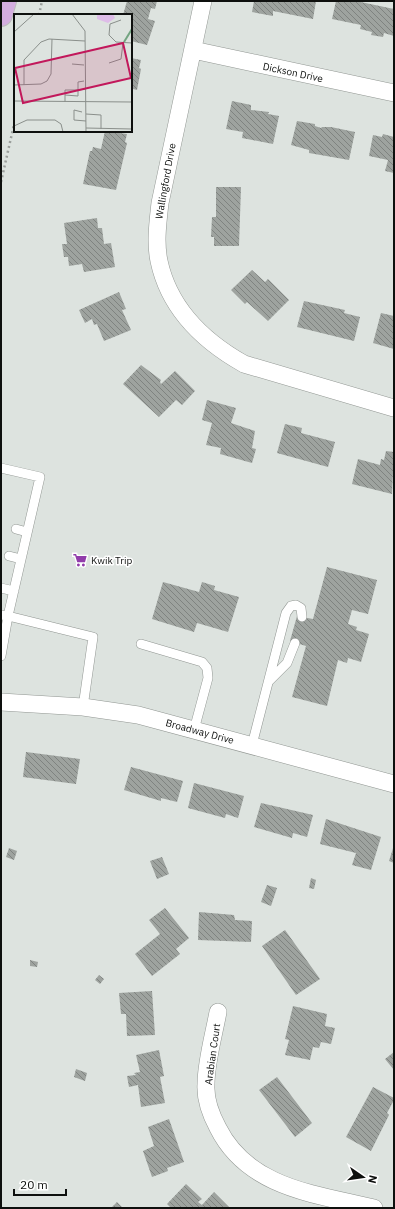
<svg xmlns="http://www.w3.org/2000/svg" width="395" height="1209" font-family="'IBM Plex Sans',sans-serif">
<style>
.building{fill:url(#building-back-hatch)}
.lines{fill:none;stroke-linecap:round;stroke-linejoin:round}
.service-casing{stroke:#919692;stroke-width:10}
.minor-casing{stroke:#919692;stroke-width:18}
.primary-casing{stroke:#bcbcbc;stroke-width:24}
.path{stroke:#9a9e9b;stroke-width:2.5;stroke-dasharray:2 3;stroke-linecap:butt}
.service{stroke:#fff;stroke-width:9}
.minor{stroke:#fff;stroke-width:17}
.primary{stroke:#d3addf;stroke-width:22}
.labels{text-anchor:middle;stroke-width:3;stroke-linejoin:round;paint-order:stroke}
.street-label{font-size:10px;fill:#0e100e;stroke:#fff}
.poi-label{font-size:10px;fill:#0e100e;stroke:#fff;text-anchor:start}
.inset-river{fill:none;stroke:#72a480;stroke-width:2}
.inset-road{fill:none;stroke:#8a8f8b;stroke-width:1}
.view{fill:#c2185b;fill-opacity:0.15;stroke:#c2185b;stroke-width:2}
.inset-edge{fill:none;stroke:#0e100e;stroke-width:2}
</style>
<defs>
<pattern id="building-back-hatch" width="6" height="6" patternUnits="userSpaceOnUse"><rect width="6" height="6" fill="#9ea39f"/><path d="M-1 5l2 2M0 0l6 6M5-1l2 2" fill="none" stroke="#7f8380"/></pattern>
</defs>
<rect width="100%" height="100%" fill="#dde3df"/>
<path class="building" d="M127,1H157L155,9L151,8L148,19L155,21L147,45L131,41V15H123Z
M254,1H316L313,19L273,11V16L252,12Z
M336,1H356L394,9V36L384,33L383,37L371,35L372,32L360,29L361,25L332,19Z
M131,58L141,60L139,68L141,69L137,90L133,89L132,97Z
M232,101L251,105V110L269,112L268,114L279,116L273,144L242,138L243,132L226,129Z
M297,121L315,124V126L321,128L322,127H331L355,132L349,160L309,153V150L291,145Z
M105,131L127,134L125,142L127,143L116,190L83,184L90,151H92L93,147L101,149Z
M383,134L394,137V173L385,171L388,160L369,156L373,135L382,137Z
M216,187H241L239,246H214V237H211L212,217H216Z
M97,218L98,228H102L104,244L111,243L115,267L84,272L82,264L69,266L68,257H64L62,244H67L64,223Z
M252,270L265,282L268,279L289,300L268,321L247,302L245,304L231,290Z
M119,292L126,309L122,310L131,330L104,341L97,324L94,325L92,319L85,323L79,310Z
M304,301L345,310L344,313L360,317L354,341L297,327Z
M381,313L394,316V349L373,343Z
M141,365L161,380L160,382L161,384L175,371L195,391L182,405L176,400L159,417L123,384Z
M207,400L236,408L231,423L255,431L252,448L256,449L252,463L220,454L221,448L206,445L212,423L202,420Z
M285,424L302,428L301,433L335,442L328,467L277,453Z
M386,451L394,452L392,494L352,484L358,459L380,465L381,459L384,460Z
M327,567L377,580L368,614L352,610L348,624L357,627L356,630L369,634L361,662L348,658L347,663L338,660L327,706L292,697L306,646L290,641L297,616L313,619Z
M163,582L199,592L202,582L215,586L214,590L239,597L228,632L197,623L194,632L152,619Z
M26,752L80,759L76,784L23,777Z
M131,767L183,781L177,802L161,798V801L124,790Z
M194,783L244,796L238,818L226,814L225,818L188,808Z
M261,803L313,815L307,837L293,833L292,838L254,827Z
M326,819L381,837L371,870L352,865L356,853L320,844Z
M394,845V863L389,861Z
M9,848L17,851L14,860L6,857Z
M162,857L169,874L157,879L150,861Z
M311,878L316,880L314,889L309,888Z
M267,885L277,888L271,906L261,902Z
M165,908L189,938L176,949L180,954L152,976L135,954L160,934L149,920Z
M199,912L234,915L235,920L252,921L251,942L198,940Z
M285,930L320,979L296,995L262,946Z
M30,960L38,962L37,967L30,966Z
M99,975L104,979L100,984L95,980Z
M152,991L155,1035L127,1036L126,1014H121L119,993Z
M293,1006L327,1014L325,1026L335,1028L331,1044L321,1042L319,1048L313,1047L310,1060L285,1055L289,1040L285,1039Z
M159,1050L164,1076L160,1077L165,1103L141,1107L138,1085L129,1087L127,1076L136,1075L134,1073L140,1072L136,1055Z
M394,1052V1070L385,1059Z
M76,1069L87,1073L85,1081L74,1077Z
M277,1077L312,1123L295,1137L259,1090Z
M373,1087L394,1098V1100L387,1113L389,1115L371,1151L346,1137Z
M169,1119L184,1162L167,1168L168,1171L152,1177L143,1151L154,1146L148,1127Z
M186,1184L202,1199L198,1202L202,1205L214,1192L229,1207L171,1208L167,1204Z
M117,1202L123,1208H111Z"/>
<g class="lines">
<defs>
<path id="service" d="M1,468L40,477L8,616L1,615
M16,529L27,532
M9,556L21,559
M1,588L14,591
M141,644L202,662L207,668L208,678L194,730
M1,656L8,616L93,637L83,707
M269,681L287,663L295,643
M252,745L286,613L291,606L296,605L301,608L302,617"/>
<path id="minor" d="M203,1L160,203C158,222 155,242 159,261C169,308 203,341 244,364L394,408
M193,50L394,93
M1,702L83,707L138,715L394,784
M218,1012C214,1034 206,1062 206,1084C205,1099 211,1115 218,1128C248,1188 315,1194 374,1208"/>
<path id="primary" d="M1,15L5,1"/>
</defs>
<use href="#service" class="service-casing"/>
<use href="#minor" class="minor-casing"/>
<use href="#primary" class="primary-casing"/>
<path class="path" d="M39,15L42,1
M1,182L15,120"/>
<use href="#service" class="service"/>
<use href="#minor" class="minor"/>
<use href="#primary" class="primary"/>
</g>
<defs>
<symbol id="supermarket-bare" viewBox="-9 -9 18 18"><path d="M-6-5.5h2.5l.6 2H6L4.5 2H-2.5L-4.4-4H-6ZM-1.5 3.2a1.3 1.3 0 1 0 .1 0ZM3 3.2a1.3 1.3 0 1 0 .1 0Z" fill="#913caa" stroke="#fff" stroke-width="2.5" paint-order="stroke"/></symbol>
</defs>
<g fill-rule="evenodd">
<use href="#supermarket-bare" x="70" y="550" width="20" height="20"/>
</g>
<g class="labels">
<g class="street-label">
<text transform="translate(293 72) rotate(12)" y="4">Dickson Drive</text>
<text transform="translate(165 181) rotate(-80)" y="4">Wallingford Drive</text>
<text transform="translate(200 731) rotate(15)" y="4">Broadway Drive</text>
<text transform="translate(212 1054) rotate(-82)" y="4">Arabian Court</text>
</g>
<g class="poi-label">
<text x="91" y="564">Kwik Trip</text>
</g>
</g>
<g transform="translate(14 14)">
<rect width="118" height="118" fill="#dde3df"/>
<path d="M83,0H99L101,4L94,9L83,5Z" fill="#debce8"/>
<path class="inset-river" d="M110,28L118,15"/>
<path class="inset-road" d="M58,0L71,17L72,118M107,6L96,10L95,21L102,28L118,29M0,18L20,0M95,49L107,45L109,29M58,50L70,51M70,67L64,68V76L72,75M0,71L27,70L33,67L37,60L38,25M10,71V46L27,28L35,25L71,27M51,81V76H64V82L51,81V88M0,87L118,88M68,98L60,96V106L72,107M72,100L87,101V115M0,112L13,106H41L47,110L49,118M72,114L118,115"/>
<path class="view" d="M109,29L117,64L9,89L1,54Z"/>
<rect width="118" height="118" class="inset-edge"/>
</g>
<rect width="395" height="1209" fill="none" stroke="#0e100e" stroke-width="4"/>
<g transform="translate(363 1177) rotate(103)" stroke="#ffffff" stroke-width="3" paint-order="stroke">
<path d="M0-3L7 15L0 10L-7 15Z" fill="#0e100e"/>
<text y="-6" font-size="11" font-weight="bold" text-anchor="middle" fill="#0e100e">N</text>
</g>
<path d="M14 1189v6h52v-6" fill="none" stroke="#0e100e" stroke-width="2"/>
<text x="20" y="1189" font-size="12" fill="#0e100e" stroke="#ffffff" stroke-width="3" paint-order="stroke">20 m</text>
</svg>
